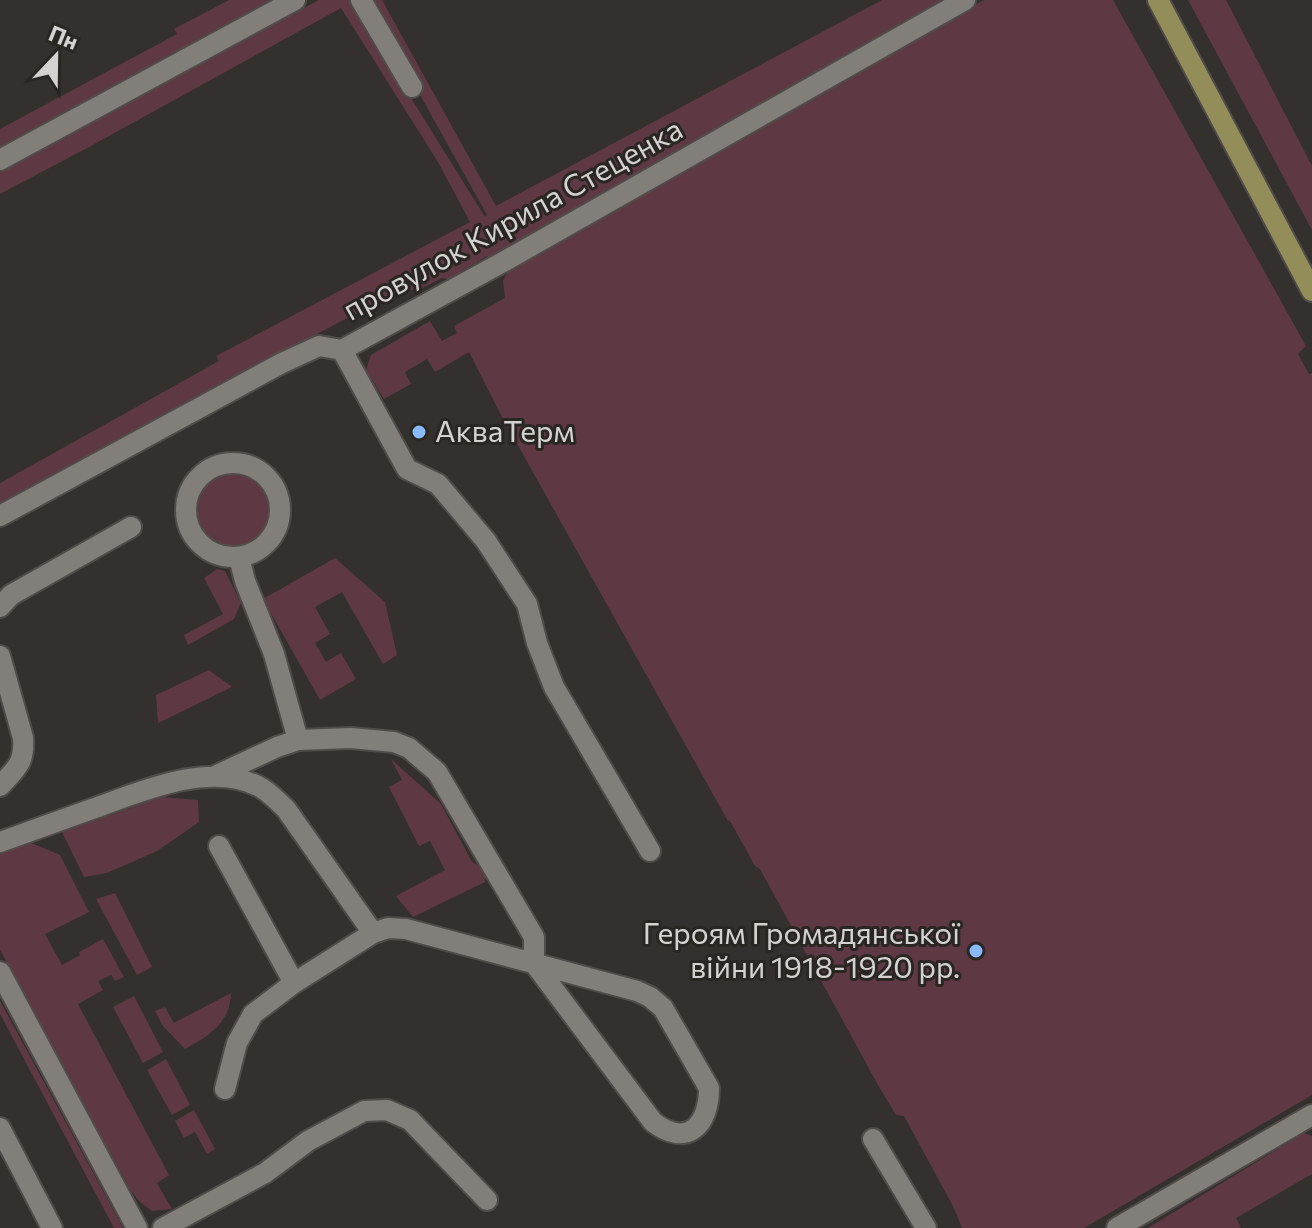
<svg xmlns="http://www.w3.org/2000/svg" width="1312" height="1228" font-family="Commissioner,sans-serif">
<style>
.green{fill:#5e3944}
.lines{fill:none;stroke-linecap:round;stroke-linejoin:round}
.minor-casing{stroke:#4f4c49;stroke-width:24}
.major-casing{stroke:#4f4c49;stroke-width:24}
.minor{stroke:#827e7a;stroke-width:20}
.major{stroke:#938e59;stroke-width:20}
.poi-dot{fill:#89bafc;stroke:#2a2723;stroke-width:3}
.labels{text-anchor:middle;stroke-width:6;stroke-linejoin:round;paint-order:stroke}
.street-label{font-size:30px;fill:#d4d2d0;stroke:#2a2723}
.poi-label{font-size:30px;fill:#d4d2d0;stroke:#2a2723;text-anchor:start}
</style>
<rect width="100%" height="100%" fill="#34302d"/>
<path class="green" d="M229,0H279L0,152V129L177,34L174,29Z
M319,0H350L485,217L487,215L367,0H382L496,206L882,0H944L490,259L487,256L448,279L442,278L418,290H402L332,326L0,504V483L219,361L216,356L470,222L438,162L341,8L89,147L0,194V168Z
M984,0H1113L1306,346L1298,354L1309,374L1312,373V1095L1084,1228H962L954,1208L904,1116L896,1115L878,1085L760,869L755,866L730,821H728L501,415L469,352L435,372L427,359L405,372L411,384L384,399L366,370L371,355L430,321L442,341L457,333L454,326L505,298L503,281L510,267Z
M1188,0H1226L1312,166V230Z
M196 510a37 37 0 1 1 74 0a37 37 0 1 1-74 0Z
M335,558L385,602L397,655L383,664L342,592L315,607L330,634L315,643L326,662L341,653L356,679L320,700L263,599Z
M217,569L225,571L241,603L234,619L188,645L184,635L223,614L204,578Z
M209,670L232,687L158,723L156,695Z
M391,759L441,804L472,862L486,869L485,882L413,917L396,896L445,870L430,841L419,846L389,787L402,780Z
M162,797L198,800L199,822L157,851L107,873L84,877L62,832Z
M31,843L60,855L89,912L45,934L62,965L80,955L79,952L103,939L124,977L115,981L111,975L98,981L103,990L78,1004L169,1175L157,1183L172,1209L152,1211L140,1202L131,1191L0,950V854Z
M115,893L152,967L137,975L96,899Z
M231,993C230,1023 209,1036 185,1049L163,1026L155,1011L165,1007L174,1023Z
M134,996L163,1052L143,1063L113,1007Z
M0,1001L123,1228H114L0,1014Z
M166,1059L190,1105L172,1115L147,1070Z
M194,1110L215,1149L207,1154L195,1132L184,1138L175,1121Z
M1304,1133L1312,1136V1174L1236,1218L1241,1228H1148Z"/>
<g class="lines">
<defs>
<path id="minor" d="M361,0L412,87
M0,160L295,0
M342,350L407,469L438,484L486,541L527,604L537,643L554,687L650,851
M186 510a47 47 0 1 1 94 0a47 47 0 1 1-94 0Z
M0,516L282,363L319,346L342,350L503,262L965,0
M239,557L245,581L274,654L298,740
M0,607L11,595L131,527
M0,656L23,738C25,763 16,769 0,786
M0,842C31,831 61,820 92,809C140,792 208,761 258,786C269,791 277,801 286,809L373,933L388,928L406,929L637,991L650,997L663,1008L709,1088C709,1126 687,1148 653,1122L534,963V937L437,772L409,748L394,742L351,738L298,740L277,747L215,776
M219,846L294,983
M0,972L137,1228
M225,1089L237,1043L253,1014L294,983L373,933
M0,1128L52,1228
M873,1139L926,1228
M163,1228L265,1173L308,1141L364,1111L387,1110L410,1120L487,1200
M1117,1228L1312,1115"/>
<path id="major" d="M1158,0L1312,291"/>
</defs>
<use href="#minor" class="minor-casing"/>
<use href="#major" class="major-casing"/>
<use href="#minor" class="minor"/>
<use href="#major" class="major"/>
</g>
<g class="poi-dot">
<circle cx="419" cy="432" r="8"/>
<circle cx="976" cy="951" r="8"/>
</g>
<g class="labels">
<g class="street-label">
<text transform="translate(513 220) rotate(-29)" y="10">провулок Кирила Стеценка</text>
</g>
<g class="poi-label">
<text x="435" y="442">АкваТерм</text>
<text x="960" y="944" text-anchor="end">Героям Громадянської<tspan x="960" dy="34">війни 1918-1920 рр.</tspan></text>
</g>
</g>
<g transform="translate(56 56) rotate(22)" stroke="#2a2723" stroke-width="6" paint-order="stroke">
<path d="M0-6L14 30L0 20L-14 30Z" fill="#d4d2d0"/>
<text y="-12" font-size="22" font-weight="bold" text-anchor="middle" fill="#d4d2d0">Пн</text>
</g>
</svg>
